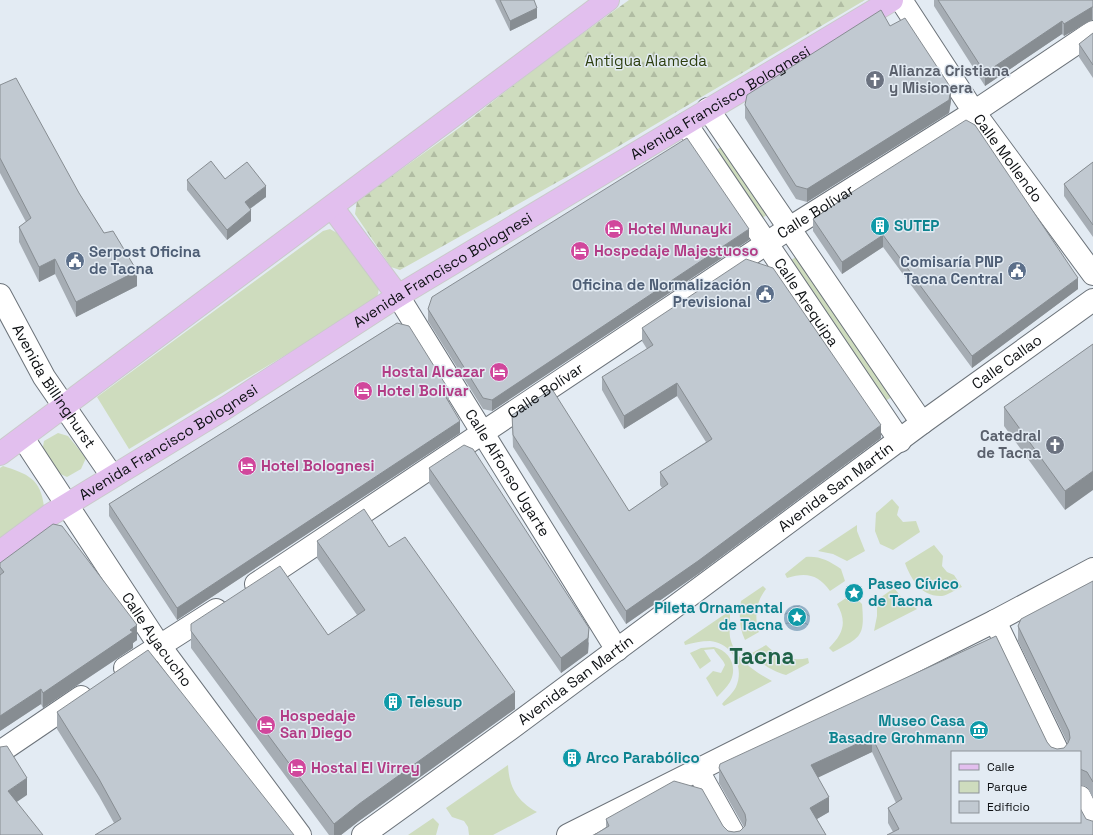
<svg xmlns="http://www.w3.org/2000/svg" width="1093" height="835" font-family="'Space Grotesk',sans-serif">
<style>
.green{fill:#cedcbe}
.forest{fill:url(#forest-firs)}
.water{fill:url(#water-waves)}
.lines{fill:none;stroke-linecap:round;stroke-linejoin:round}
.minor-casing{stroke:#6c737a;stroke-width:24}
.tertiary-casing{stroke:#6c737a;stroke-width:24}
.primary-casing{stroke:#cacacb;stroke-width:24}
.minor{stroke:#fff;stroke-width:22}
.tertiary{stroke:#fff;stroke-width:22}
.primary{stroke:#e2bfee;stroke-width:22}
.wall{fill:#a6adb4}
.shaded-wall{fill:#878d92}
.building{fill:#c1c9d1;stroke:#878d92}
.labels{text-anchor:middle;stroke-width:3;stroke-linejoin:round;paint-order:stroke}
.park-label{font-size:15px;fill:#2d3f0f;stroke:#e3ebf3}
.worship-label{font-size:15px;font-weight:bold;fill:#5b616d;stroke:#e3ebf3;text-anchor:start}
.street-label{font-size:15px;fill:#0d1013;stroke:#e3ebf3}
.culture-label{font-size:15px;font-weight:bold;fill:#0d838f;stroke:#e3ebf3;text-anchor:start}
.hotel-label{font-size:15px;font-weight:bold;fill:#b23c85;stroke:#e3ebf3;text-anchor:start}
.service-label{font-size:15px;font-weight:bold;fill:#4e5e75;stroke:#e3ebf3;text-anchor:end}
.town-label{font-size:23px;font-weight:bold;fill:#1f6247;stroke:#e3ebf3}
</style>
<defs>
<pattern id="forest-firs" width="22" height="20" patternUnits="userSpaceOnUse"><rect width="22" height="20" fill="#cedcbe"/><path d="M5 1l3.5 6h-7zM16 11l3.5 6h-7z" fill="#b0bca2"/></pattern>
<pattern id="water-waves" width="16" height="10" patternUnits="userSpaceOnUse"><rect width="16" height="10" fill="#93b0c6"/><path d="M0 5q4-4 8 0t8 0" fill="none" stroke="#7e96a9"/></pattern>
</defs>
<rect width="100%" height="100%" fill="#e3ebf3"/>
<path class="green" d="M722,146L768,214L761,219L715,151Z
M330,229L337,233L379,288L378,294L374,302L129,449L97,397L323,231Z
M797,256L892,397L885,401L790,261Z
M58,433L68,436L86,458L81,469L67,477L56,472L42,452L44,441Z
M3,466C27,474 41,478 44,507L0,539V468Z
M892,499L899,507L897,515L903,522L916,521L920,532L893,550L880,544L875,531L876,513Z
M857,525V531L865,551L847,561L833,554L818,551Z
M934,545L943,556L942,566L947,572L954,575L962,587C956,589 948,595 942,596C921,597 911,579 905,563Z
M806,557C820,556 829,561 841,569L845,581L830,591C818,574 806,572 787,578L785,574Z
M763,586L766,589C756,602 754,616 759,632L745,640C739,627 739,615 741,601Z
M894,588L903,599L917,609L874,631L877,616V600Z
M852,594L862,604C865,637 861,637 833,652L829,648C844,633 847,622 837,604Z
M728,612L730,615C730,622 729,630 730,637C734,658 755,672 772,681L724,706L722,704C726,699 733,693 736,687C745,667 732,643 710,641C701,641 693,643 685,645L684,642Z
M766,645C778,657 792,662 808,658L809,663L786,675C772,671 762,665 752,653Z
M714,647C730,651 738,667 730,682C727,687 722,692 717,697L706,678L713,671L721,673L725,665C723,659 717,655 714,649L704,650L711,661L700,669L690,653L701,648Z
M508,765C509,787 517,801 537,812L493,835H469L468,827L464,821L452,817L446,808Z
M433,818L439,824L436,835H408Z"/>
<path class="forest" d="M629,0H865L570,175L400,270L391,267L355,214L357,201L459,128L542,63Z"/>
<path class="water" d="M784 618a13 13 0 1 1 26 0a13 13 0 1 1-26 0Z"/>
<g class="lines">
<defs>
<g id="minor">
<path id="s1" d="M901,0L974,112L1093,274"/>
<path d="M708,109L922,423"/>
<path id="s2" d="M686,124L900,441"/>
<path id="s3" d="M398,296L617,650"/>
<path id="s4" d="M23,438L159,645L300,835"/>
<path id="s5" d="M256,584L788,229L974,112L1093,32"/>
<path d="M995,621L1058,752"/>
<path d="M125,668L216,610"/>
<path d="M0,752L81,697"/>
<path d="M697,769L734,835"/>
<path d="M1080,797L1093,824"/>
<path id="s6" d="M363,835L510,729L922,423L1093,300"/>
<path d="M568,835L995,621L1093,569"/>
</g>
<g id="tertiary">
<path id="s7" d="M0,295L44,377L112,476"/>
</g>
<g id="primary">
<path d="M332,207L398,296"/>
<path d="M0,454L608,0"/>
<path id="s8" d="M0,552L50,515L227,407L398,296L892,0"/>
</g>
</defs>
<use href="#minor" class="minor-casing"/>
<use href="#tertiary" class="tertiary-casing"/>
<use href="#primary" class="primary-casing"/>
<use href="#minor" class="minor"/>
<use href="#tertiary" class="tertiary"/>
<use href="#primary" class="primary"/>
</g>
<path class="wall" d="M495,0H534L537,18L510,31Z
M934,0H1093V20H1092L1064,36L1062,34L985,86L934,6Z
M890,26L951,101L949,113L807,202L796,199L745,118V105Z
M1093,33V78L1079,57V44Z
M0,85L79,193L137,286L76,317L55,274L39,282L19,242V227L26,222L0,173Z
M1093,162V237L1064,196V184Z
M225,179L266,197L250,209L251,221L227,240L187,190V180Z
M838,201L1078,289L972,368L883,247L842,274L813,231V219L838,203Z
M749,240L492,411L483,409L428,321V309Z
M397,323L449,390V402H448L460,433L177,620L109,516V504Z
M642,328L881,438L698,574L626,624L513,447L512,415L629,511L662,488L660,485V472L706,442L677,396L624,429L602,390V377L647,349L642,341Z
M1093,344L1065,510L1004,426V407Z
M429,468L589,643L588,653L561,673L429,483Z
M317,541L389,547L515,709L359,821L341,835H329L191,648V624L328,635L357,615L317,558Z
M0,563L137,640L133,643V648L43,708L41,704L0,731Z
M1093,581V798L1087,787L1080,785V752L952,822L893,832L888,823V808L896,803L872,752L818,777L829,812L817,819L826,835H594L606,827V819L723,826L728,831L734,832L740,831L744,827L719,783V768L996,636L1047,742L1051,747L1057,749L1064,748L1068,744L1018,641V626Z
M57,712L294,835L114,823L99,796L57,729Z"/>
<path class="shaded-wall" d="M1092,7V20L1064,36V24Z
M537,8V18L510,31V21Z
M1062,21V34L985,86V73Z
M951,88V101L949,113L807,202V189Z
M266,186V197L245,212V202Z
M251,210V221L227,240V230Z
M749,229V240L492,411V400Z
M883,235V247L842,274V262Z
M55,259V274L39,282V267Z
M137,271V286L76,317V302Z
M1078,278V289L972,368V356Z
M677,383V396L624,429V416Z
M460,421V433L177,620V608Z
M881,425V438L698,574L626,624V611Z
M1093,471V490L1065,510V491Z
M137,625V640L133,643V648L43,708V693Z
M589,628L588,653L561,673V658Z
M41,689V704L0,731V716Z
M515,692V709L359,821L341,835H334V824L359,804Z
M872,737V752L811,781V765Z
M1080,769H1081V785H1080Z
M27,778V795L8,808V791Z
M829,797V812L810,823V808Z"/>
<path class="building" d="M500,0H534L537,8L510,21Z
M938,0H1093V7H1092L1064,24L1062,21L985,73Z
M881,10L890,26L905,18L951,88L949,100L807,189L796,186L745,105L747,95Z
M1093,33V65L1079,44Z
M16,78L79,193L104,233L113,231L137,271L76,302L55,259L39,267L19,227L31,218L0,158V85Z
M966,120L975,125L1078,278L972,356L883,235L842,262L813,219L840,201H838Z
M687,138L749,229L492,400L483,398L428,309L432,297Z
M211,161L225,179L247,162L266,186L245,202L251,210L227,230L187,180Z
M1093,162V225L1064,184Z
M746,259L773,268L881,425L698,561L626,611L513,435L512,415L552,389L629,511L668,484L660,472L712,439L677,383L624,416L602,377L653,345L642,328Z
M397,323L409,326L449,390L441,389L460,421L177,608L109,504Z
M1093,344V471L1065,491L1004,407Z
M464,445L473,449L589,628L588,638L561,658L429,468Z
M364,509L389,547L405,537L515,692L359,804L334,824L191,631V624L280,566L328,635L365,610L317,541Z
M53,524L62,526L137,625L130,630L133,632L43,693L41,689L0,716V575L4,572L0,567V563Z
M1093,581V782L1087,772L1080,769V752H952V822H1080V808L1086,819L1092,821H1093V835H887L899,829L888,808L902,799L872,737L811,765L829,797L810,808L826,835H594L609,826L606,819L674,781L702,789L723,826L728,831L734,832L740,831L745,826L746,820L745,814L719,768L720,764L996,636L1047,742L1051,747L1057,749L1064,748L1068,743L1070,738L1069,731L1018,626L1021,619Z
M148,650L294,835H95L121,819L99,779L57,712Z
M7,746L27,778L8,791L43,835H0V747Z"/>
<defs>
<symbol id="church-disc" viewBox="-11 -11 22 22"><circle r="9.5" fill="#6b7280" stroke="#e3ebf3"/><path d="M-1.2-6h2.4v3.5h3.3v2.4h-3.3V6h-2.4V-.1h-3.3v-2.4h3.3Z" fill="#fff"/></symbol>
<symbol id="building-disc" viewBox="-11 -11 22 22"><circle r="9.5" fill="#0f9aa8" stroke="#e3ebf3"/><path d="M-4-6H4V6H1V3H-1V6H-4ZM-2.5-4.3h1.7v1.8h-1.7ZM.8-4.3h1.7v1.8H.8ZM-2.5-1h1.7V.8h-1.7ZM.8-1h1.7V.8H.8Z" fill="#fff"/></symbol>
<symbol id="hotel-disc" viewBox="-11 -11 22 22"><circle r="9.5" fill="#d1479c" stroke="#e3ebf3"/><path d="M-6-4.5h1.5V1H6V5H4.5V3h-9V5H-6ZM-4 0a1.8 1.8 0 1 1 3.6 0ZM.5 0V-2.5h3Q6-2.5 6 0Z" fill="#fff"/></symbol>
<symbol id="civic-disc" viewBox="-11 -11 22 22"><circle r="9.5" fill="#5c6f8a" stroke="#e3ebf3"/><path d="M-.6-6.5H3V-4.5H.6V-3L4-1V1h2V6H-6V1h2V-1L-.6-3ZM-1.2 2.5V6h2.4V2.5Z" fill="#fff"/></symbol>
<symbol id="sight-disc" viewBox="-11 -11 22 22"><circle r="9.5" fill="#0f9aa8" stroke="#e3ebf3"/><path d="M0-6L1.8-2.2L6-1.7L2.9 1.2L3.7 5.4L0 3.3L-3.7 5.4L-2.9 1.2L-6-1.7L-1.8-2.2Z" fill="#fff"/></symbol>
<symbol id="museum-disc" viewBox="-11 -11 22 22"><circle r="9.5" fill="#0f9aa8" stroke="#e3ebf3"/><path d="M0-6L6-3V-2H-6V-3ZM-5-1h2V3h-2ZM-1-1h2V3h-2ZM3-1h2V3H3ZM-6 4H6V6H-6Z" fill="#fff"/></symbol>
</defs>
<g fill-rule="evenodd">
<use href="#church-disc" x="864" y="69" width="22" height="22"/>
<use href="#building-disc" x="869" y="215" width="22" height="22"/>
<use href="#hotel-disc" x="603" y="218" width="22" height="22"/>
<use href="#hotel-disc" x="569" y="240" width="22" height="22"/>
<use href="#civic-disc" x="64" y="250" width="22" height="22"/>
<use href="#civic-disc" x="1006" y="260" width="22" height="22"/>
<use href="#civic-disc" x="754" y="283" width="22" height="22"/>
<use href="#hotel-disc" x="488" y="361" width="22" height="22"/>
<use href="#hotel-disc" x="352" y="380" width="22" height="22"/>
<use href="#church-disc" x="1044" y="434" width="22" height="22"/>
<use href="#hotel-disc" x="236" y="455" width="22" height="22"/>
<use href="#sight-disc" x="843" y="582" width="22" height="22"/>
<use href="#sight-disc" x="786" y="606" width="22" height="22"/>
<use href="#building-disc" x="382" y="691" width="22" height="22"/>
<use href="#hotel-disc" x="255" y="714" width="22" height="22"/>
<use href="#museum-disc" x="968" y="719" width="22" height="22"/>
<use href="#building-disc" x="561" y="747" width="22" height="22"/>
<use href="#hotel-disc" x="286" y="757" width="22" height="22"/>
</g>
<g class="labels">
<g class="park-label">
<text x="646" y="66">Antigua Alameda</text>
</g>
<g class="worship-label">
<text x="889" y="76">Alianza Cristiana<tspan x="889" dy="17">y Misionera</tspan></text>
<text x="1041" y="441" text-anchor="end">Catedral<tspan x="1041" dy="17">de Tacna</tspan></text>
</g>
<g class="street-label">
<text dy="5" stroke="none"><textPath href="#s8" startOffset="849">Avenida Francisco Bolognesi</textPath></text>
<text dy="5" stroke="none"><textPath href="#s1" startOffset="191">Calle Mollendo</textPath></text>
<text dy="5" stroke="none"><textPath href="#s5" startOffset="672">Calle Bolívar</textPath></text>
<text dy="5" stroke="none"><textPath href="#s8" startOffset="525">Avenida Francisco Bolognesi</textPath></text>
<text dy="5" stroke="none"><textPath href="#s2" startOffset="215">Calle Arequipa</textPath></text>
<text dy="5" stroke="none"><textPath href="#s6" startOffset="799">Calle Callao</textPath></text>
<text dy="5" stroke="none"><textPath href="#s7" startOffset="106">Avenida Billinghurst</textPath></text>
<text dy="5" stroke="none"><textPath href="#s5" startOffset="348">Calle Bolívar</textPath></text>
<text dy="5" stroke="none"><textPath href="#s8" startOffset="201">Avenida Francisco Bolognesi</textPath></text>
<text dy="5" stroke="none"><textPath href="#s3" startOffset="208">Calle Alfonso Ugarte</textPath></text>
<text dy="5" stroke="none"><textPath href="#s6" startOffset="587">Avenida San Martín</textPath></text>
<text dy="5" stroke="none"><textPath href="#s4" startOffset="242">Calle Ayacucho</textPath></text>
<text dy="5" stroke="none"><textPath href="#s6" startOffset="263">Avenida San Martín</textPath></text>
</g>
<g class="culture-label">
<text x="894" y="231">SUTEP</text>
<text x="868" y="589">Paseo Cívico<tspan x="868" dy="17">de Tacna</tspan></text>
<text x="783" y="613" text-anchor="end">Pileta Ornamental<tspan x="783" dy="17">de Tacna</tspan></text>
<text x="407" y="707">Telesup</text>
<text x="965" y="726" text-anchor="end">Museo Casa<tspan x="965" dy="17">Basadre Grohmann</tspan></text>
<text x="586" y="763">Arco Parabólico</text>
</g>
<g class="hotel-label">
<text x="628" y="234">Hotel Munayki</text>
<text x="594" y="256">Hospedaje Majestuoso</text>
<text x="485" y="377" text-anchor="end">Hostal Alcazar</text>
<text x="377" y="396">Hotel Bolivar</text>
<text x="261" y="471">Hotel Bolognesi</text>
<text x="280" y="721">Hospedaje<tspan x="280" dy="17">San Diego</tspan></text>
<text x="311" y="773">Hostal El Virrey</text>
</g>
<g class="service-label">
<text x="89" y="257" text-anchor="start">Serpost Oficina<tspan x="89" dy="17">de Tacna</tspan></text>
<text x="1003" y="267">Comisaría PNP<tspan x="1003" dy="17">Tacna Central</tspan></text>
<text x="751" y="290">Oficina de Normalización<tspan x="751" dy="17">Previsional</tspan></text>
</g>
<g class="town-label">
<text x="762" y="664">Tacna</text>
</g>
</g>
<rect x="951" y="751" width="130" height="72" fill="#e3ebf3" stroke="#8d9399"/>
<rect x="959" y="764" width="20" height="6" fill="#e2bfee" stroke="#8d9399"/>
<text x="987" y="771" font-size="12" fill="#0d1013">Calle</text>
<rect x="959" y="781" width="20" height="12" fill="#cedcbe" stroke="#8d9399"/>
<text x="987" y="791" font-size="12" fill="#0d1013">Parque</text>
<rect x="959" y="801" width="20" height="12" fill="#c1c9d1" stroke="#8d9399"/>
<text x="987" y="811" font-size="12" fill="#0d1013">Edificio</text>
</svg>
